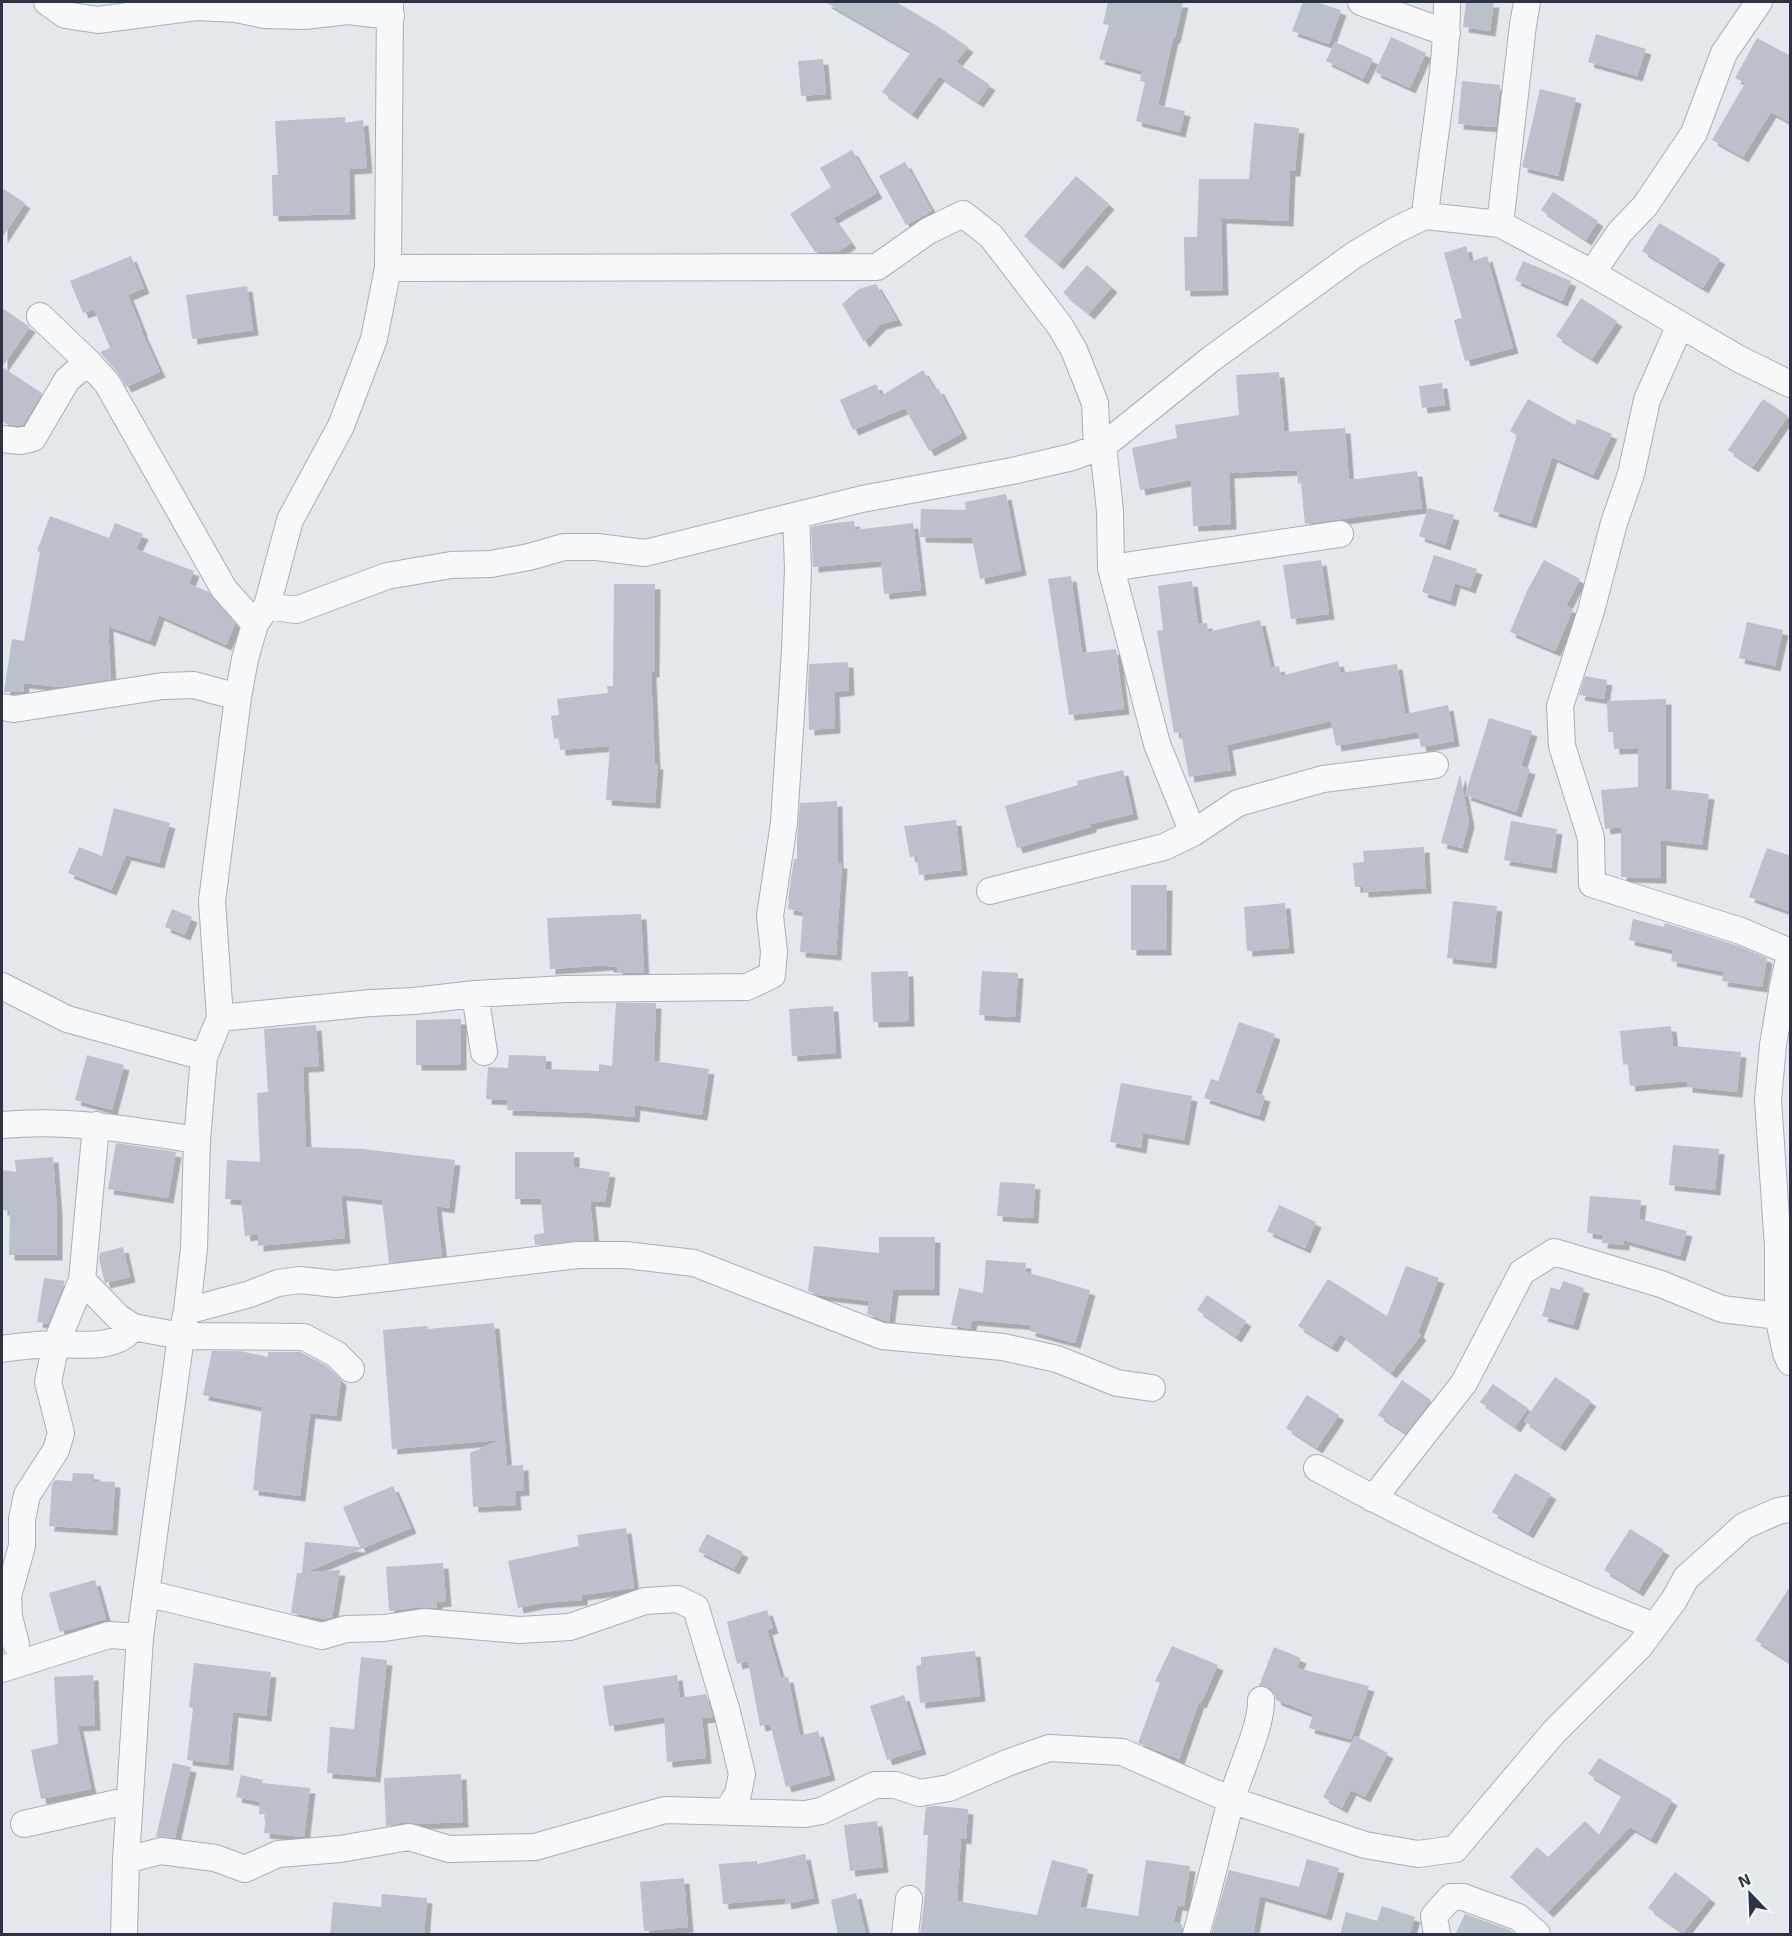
<svg xmlns="http://www.w3.org/2000/svg" width="1792" height="1936" font-family="'Exo 2',sans-serif">
<style>
.building{fill:#bbc0ca;filter:url(#shadow)}
.lines{fill:none;stroke-linecap:round;stroke-linejoin:round}
.minor-casing{stroke:#a9aeb7;stroke-width:28}
.minor{stroke:#f7f8fa;stroke-width:26}
</style>
<defs>
<filter id="shadow"><feDropShadow dx="5.5" dy="5.5" stdDeviation="0" flood-color="#0004"/></filter>
</defs>
<rect width="100%" height="100%" fill="#e4e7ec"/>
<path class="building" d="M825,2H896L939,27L968,47L956,62L990,85L978,102L939,76L912,114L882,92L911,52Z
M1108,2H1183L1175,38H1173L1158,105L1185,111L1180,132L1136,121L1145,82L1140,81L1142,71L1099,59L1109,25L1103,24Z
M1303,2H1316L1341,10L1329,44L1292,31Z
M1466,2H1494L1490,31L1463,27Z
M1596,34L1646,49L1637,76L1588,62Z
M1391,37L1426,53L1410,88L1375,72Z
M1757,38L1791,56V123L1771,112L1743,157L1712,140L1745,83L1735,78Z
M1335,42L1373,59L1363,79L1326,61Z
M823,59L826,94L801,96L798,61Z
M1462,81L1500,85L1496,127L1458,124Z
M1540,89L1576,98L1558,176L1522,167Z
M345,117V123L363,120L367,168L349,169L350,214L273,216L272,175H278L275,121Z
M1254,123L1299,128L1295,171H1290L1288,221L1221,218L1223,290L1185,291L1184,237H1197L1199,179H1249Z
M852,150L877,193L833,218L851,243L837,252H815L790,214L831,187L820,168Z
M905,162L932,211L906,225L879,176Z
M1076,176L1109,204L1058,264L1024,236Z
M2,188L25,203L2,238Z
M1553,192L1598,221L1586,240L1541,210Z
M1659,223L1720,259L1703,288L1642,251Z
M1466,246L1470,262L1487,256L1513,348L1465,361L1454,320L1462,318L1444,253Z
M131,256L144,288L128,295L142,330H141L160,372L126,387L118,373L100,352L110,348L94,309L83,313L70,281Z
M1523,261L1571,281L1562,301L1515,280Z
M1087,265L1112,287L1089,314L1063,293Z
M876,284L897,320L881,324L864,342L842,304L859,289Z
M247,286L253,330L192,339L186,295Z
M1581,298L1617,321L1592,359L1556,336Z
M2,308L30,327L2,367L42,393L23,425L19,426L7,424L2,421Z
M923,370L935,390L938,388L962,433L929,451L905,408L853,430L840,400L876,384L881,396Z
M1279,372L1284,432L1345,428L1349,480L1417,471L1422,508L1305,524L1301,483L1298,484L1297,470L1229,473L1231,524L1193,526L1191,480L1140,490L1132,448L1177,438L1175,425L1239,415L1236,375Z
M1442,383L1445,405L1422,408L1419,386Z
M1528,399L1575,425L1577,419L1612,434L1593,475L1552,457L1531,523L1493,511L1517,435L1510,431Z
M1763,399L1788,416L1753,467L1728,450Z
M1006,494L1021,570L980,579L972,538L920,537L921,509L966,510L965,502Z
M1428,508L1454,515L1445,545L1419,536Z
M50,516L109,538L115,523L143,534L136,549L194,571L189,584L209,592L235,624L226,645L159,615L150,641L108,626L111,679L60,687L24,683L23,692H4L12,639L24,641L40,552L37,551Z
M854,521L855,530L913,523L921,590L884,594L881,561L813,567L811,527L826,524Z
M1434,555L1477,569L1470,588L1455,583L1450,601L1422,592Z
M1321,560L1329,614L1291,619L1283,565Z
M1544,560L1580,579L1566,606L1573,609L1555,651L1510,632L1527,591Z
M1071,576L1082,653L1116,649L1124,709L1069,715L1048,579Z
M1192,581L1198,624L1207,623L1208,632L1260,620L1271,668L1279,666L1281,676L1338,661L1341,673L1397,664L1405,714L1448,705L1454,741L1421,747L1418,732L1336,746L1331,721L1227,745L1231,770L1189,777L1181,732L1174,733L1157,631L1163,630L1158,586Z
M614,584H655L654,672H651L655,764H658L655,803L606,800L610,746L560,750L559,738L554,739L551,716L559,715L557,699L608,693L607,686H613Z
M1747,622L1783,630L1775,666L1739,658Z
M848,662L849,690L834,692L835,728L809,730L808,689L809,664Z
M1585,676L1607,680L1604,699L1579,695Z
M1666,699V789L1709,794L1702,845L1661,840V878L1621,877V827L1605,829L1601,790L1638,787V748L1614,749L1613,732H1608L1607,701Z
M1489,718L1532,731L1521,766L1530,769L1516,812L1465,795Z
M1123,770L1133,814L1091,824V827L1017,848L1005,806L1078,785L1077,781Z
M1460,774L1469,822L1462,848L1441,843Z
M837,801L838,863H842L836,955L800,952L803,912L788,909L789,900H788L794,859H797V841L800,803Z
M114,808L170,823L159,863L126,855L111,890L68,873L79,847L102,856Z
M956,820L962,870L919,875L917,856L910,857L904,826Z
M1511,821L1557,829L1551,868L1504,860Z
M1424,847L1426,888L1363,892V887H1355L1353,863L1364,862L1363,851Z
M1767,848L1791,856V912L1749,897Z
M1131,885H1167L1166,950H1131Z
M1453,901L1497,906L1491,963L1447,958Z
M1285,903L1289,948L1247,951L1244,907Z
M172,909L192,917L185,935L165,927Z
M641,914L644,973H617V966L608,967V965L550,969L547,918Z
M1633,919L1664,927L1665,923L1736,945L1767,958L1762,987L1722,981L1724,972L1671,961L1673,950L1629,940Z
M908,971L909,1021L873,1022L871,972Z
M982,971L1018,973L1015,1017L979,1015Z
M616,1003H656L654,1061L709,1069L702,1115L635,1105L634,1117L591,1113L507,1110L508,1100L486,1099L488,1067L508,1068L509,1055L546,1056V1069L599,1071V1064L612,1066Z
M833,1006L836,1053L792,1056L789,1009Z
M461,1019V1065H416V1020Z
M1239,1022L1275,1034L1255,1093L1265,1096L1259,1116L1204,1098L1211,1079L1218,1081Z
M316,1025L319,1066L303,1067L306,1147L363,1149L455,1160L449,1208L436,1206L442,1256L389,1263L382,1200L341,1195L345,1238L258,1246V1234L245,1236L241,1200L225,1199L227,1160L260,1162L257,1093L268,1092L264,1029Z
M1671,1026L1673,1046L1741,1052L1737,1092L1687,1087V1081L1630,1086L1628,1064L1623,1065L1620,1031Z
M87,1055L124,1065L112,1110L75,1100Z
M1121,1083L1192,1096L1184,1140L1143,1133L1141,1148L1110,1142Z
M116,1143L176,1152L168,1198L108,1189Z
M1673,1145L1719,1149L1715,1190L1669,1185Z
M515,1152H574V1167L610,1172L605,1202L590,1201L594,1240L535,1245L534,1235L544,1233L541,1199H515Z
M53,1157L57,1210V1255H9L10,1211L2,1210V1170L16,1172L15,1160Z
M1000,1182L1035,1184L1033,1218L997,1216Z
M1590,1196L1641,1200L1639,1219L1687,1231L1680,1256L1624,1240V1245L1602,1243L1603,1235L1587,1233Z
M1279,1205L1316,1222L1305,1248L1267,1231Z
M879,1237H935L934,1290H893L889,1322L867,1314L869,1301L818,1295L808,1291L814,1246L879,1253Z
M123,1247L130,1277L105,1283L99,1259L100,1253Z
M986,1260L1026,1263L1025,1272L1090,1290L1075,1343L1030,1331L1031,1325L972,1320L970,1329L951,1325L959,1288L983,1293Z
M1406,1266L1439,1278L1418,1332L1421,1335L1391,1373L1340,1334L1332,1347L1298,1326L1328,1279L1387,1316Z
M44,1278L65,1281L48,1324L37,1322Z
M1563,1281L1584,1288L1573,1325L1542,1316L1551,1287L1560,1290Z
M1207,1295L1246,1321L1236,1337L1197,1310Z
M494,1323L507,1466L523,1465L524,1490L515,1491L516,1505L473,1507L470,1453L500,1440L392,1449L383,1330L427,1326L428,1329Z
M212,1351H240L268,1357V1352H300L327,1366L341,1380L336,1416L310,1413L300,1496L253,1490L262,1407L203,1395Z
M1555,1377L1591,1401L1560,1446L1524,1421Z
M1402,1380L1431,1400L1406,1433L1378,1415Z
M1493,1384L1528,1408L1515,1427L1480,1402Z
M1307,1395L1339,1415L1317,1448L1286,1428Z
M73,1473L94,1474V1481L115,1482L112,1530L49,1526L52,1484L55,1480L72,1481Z
M1515,1473L1551,1494L1528,1533L1492,1512Z
M393,1486L411,1528L306,1572L340,1570L332,1617L326,1619L291,1613L297,1573H302L305,1542L360,1547L343,1507Z
M626,1528L634,1588L582,1595V1600L542,1603L518,1608L508,1561L579,1546L577,1535Z
M1630,1529L1664,1550L1638,1591L1604,1570Z
M707,1534L743,1552L734,1569L698,1551Z
M443,1563L446,1601L437,1602V1608L422,1607L389,1611L386,1567Z
M95,1580L106,1619L60,1632L49,1593Z
M1791,1585V1663L1755,1640Z
M767,1610L773,1628L767,1630L781,1678L788,1677L800,1736L818,1731L830,1775L786,1787L770,1724L760,1726L748,1661L737,1664L727,1622Z
M1172,1646L1218,1665L1201,1703L1199,1702L1179,1759L1138,1743L1160,1683L1155,1681Z
M1274,1647L1301,1658L1297,1668L1369,1686L1351,1739L1309,1728L1313,1714L1276,1700L1274,1693L1270,1688L1259,1686Z
M975,1651L980,1696L920,1703L916,1666L921,1665V1657Z
M361,1657L387,1660L375,1777L327,1773L330,1727L354,1729Z
M194,1663L271,1672L266,1716L233,1712L228,1765L187,1760L193,1708L189,1707Z
M93,1675L95,1725L78,1726L91,1789L41,1799L31,1750L58,1744L54,1677Z
M677,1675L680,1698L706,1694L713,1717L702,1718L706,1758L667,1762L664,1717L609,1726L603,1686Z
M904,1695L921,1749L887,1760L870,1706Z
M1355,1736L1388,1753L1365,1797L1351,1790L1342,1808L1323,1797Z
M1599,1758L1672,1800L1651,1839L1630,1827L1548,1912L1510,1877L1537,1847L1548,1857L1585,1821L1599,1835L1622,1795L1588,1774Z
M173,1763L191,1767L175,1838L156,1837Z
M461,1774L463,1822L419,1824L406,1822L386,1826L384,1778Z
M241,1775L263,1780L262,1783L310,1788L304,1837L264,1833L266,1814H259L260,1802L236,1797Z
M935,1806L968,1809L966,1839L961,1838L957,1901L1037,1915L1052,1860L1088,1869L1080,1907L1138,1916L1146,1860L1190,1866L1184,1906L1177,1905L1174,1922L1182,1924L1181,1935H920L924,1903L928,1835H923L926,1807Z
M877,1821L883,1867L850,1871L844,1825Z
M805,1854L814,1898L786,1904L785,1898L723,1904L719,1864L757,1861V1864Z
M1307,1859L1339,1868L1326,1915L1260,1896L1253,1935H1211L1229,1870L1299,1887Z
M1675,1872L1710,1898L1683,1933L1648,1908Z
M684,1878L688,1927L644,1931L640,1882Z
M856,1893L866,1935H838L831,1900Z
M382,1894L427,1898L424,1935H330L333,1902L381,1907Z
M1382,1906L1415,1917L1409,1935H1340L1346,1912L1377,1921Z
M1465,1914L1510,1930L1515,1935H1455Z"/>
<g class="lines">
<defs>
<path id="minor" d="M47,2L65,15L98,20L196,7L236,9L265,15L304,16L348,11L391,16
M1361,2L1447,33
M1425,216C1432,145 1447,74 1447,2
M1500,224L1523,25L1527,2
M388,268L877,267L928,231L963,214L991,236L1060,326L1074,350L1095,403L1097,448
M1592,273L1620,232L1645,206L1694,133L1724,53L1759,2
M40,316L88,362L107,383L224,589L255,624
M1680,325L1647,400L1631,474L1614,523L1591,611L1560,706L1562,746L1591,838L1592,884L1741,931L1790,952
M2,439L20,441L33,438L67,380L88,362
M1103,446L1110,511L1111,568L1340,534
M1111,568L1157,744L1193,833
M267,606L296,610L387,576L451,565L491,564L529,557L564,547H597L645,553L862,499L1012,471L1072,457L1103,446L1211,359L1354,255L1396,230L1425,216L1500,224L1592,273L1739,359L1790,384
M2,707L14,709L163,686L194,685L238,697
M990,891L1164,847L1193,833L1238,803L1323,779L1435,765
M1790,954L1783,986L1773,1045L1768,1100L1778,1247V1316L1786,1353L1790,1362
M2,986L67,1019L204,1057
M475,994L484,1052
M220,1018L371,1003L414,1001L475,994L565,989L747,987L772,975L774,952L770,916L784,823L795,650L798,568L796,516
M2,1125C68,1119 132,1130 197,1140
M82,1280L118,1317L133,1327L181,1336L304,1337L336,1354L351,1369
M187,1311L250,1294L278,1283L300,1280L336,1284L578,1255H625L694,1263L882,1336L1003,1347L1057,1359L1117,1383L1152,1388
M2,1349C19,1346 36,1345 53,1344C79,1344 116,1351 133,1327
M1317,1468C1426,1528 1539,1581 1654,1626
M1373,1499L1464,1383L1522,1272L1554,1252L1661,1284L1722,1309L1778,1316
M146,1593L322,1636L346,1629L384,1628L424,1622L520,1630L570,1627L645,1601L678,1599L696,1608L727,1712L742,1774L738,1794L727,1811
M16,1644L9,1617L8,1596L22,1546V1519L27,1495L56,1450L61,1433L48,1382L56,1344L82,1280L96,1125
M2,1669L109,1635L140,1637
M24,1824L130,1800
M126,1860L161,1851L215,1858L245,1869L278,1854L340,1849L409,1837L449,1849L535,1847L665,1810L805,1814L821,1811L875,1785H895L920,1793L949,1788L1007,1763L1049,1748L1122,1752L1231,1800L1365,1845L1418,1854L1455,1849L1553,1733L1640,1646L1674,1600L1686,1578L1744,1526L1778,1511L1790,1509
M124,1934L126,1860L140,1637L181,1336L187,1311L194,1248L197,1140L204,1057L220,1018L212,901L238,697L245,659L255,624L267,606L290,520L341,426L374,339L388,268L390,2
M905,1934L909,1899
M1196,1934C1209,1890 1219,1845 1231,1801C1239,1773 1262,1726 1261,1700
M1437,1934L1434,1916L1451,1897H1463L1518,1917L1537,1934"/>
</defs>
<use href="#minor" class="minor-casing"/>
<use href="#minor" class="minor"/>
</g>
<rect width="1792" height="1936" fill="none" stroke="#2b3445" stroke-width="6"/>
<g transform="translate(1750 1894) rotate(337)" stroke="#f4f6f9" stroke-width="4.5" paint-order="stroke">
<path d="M0-4.5L10 22L0 15L-10 22Z" fill="#2b3445"/>
<text y="-9" font-size="16" font-weight="bold" text-anchor="middle" fill="#2b3445">N</text>
</g>
</svg>
